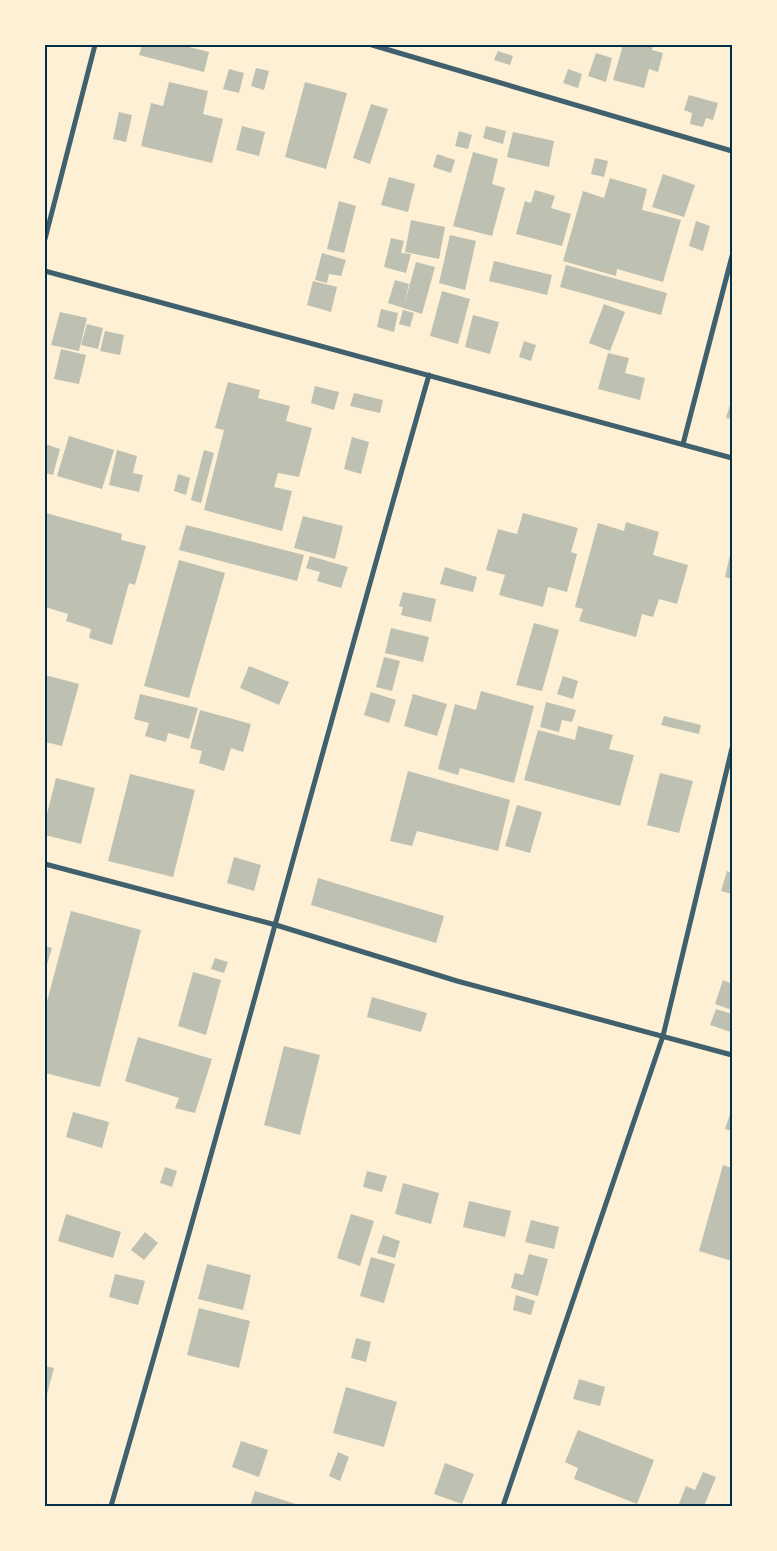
<svg xmlns="http://www.w3.org/2000/svg" width="777" height="1551" font-family="Poppins,sans-serif">
<style>
.building{fill:#bec0b2}
.lines{fill:none;stroke-linecap:round;stroke-linejoin:round}
.minor{stroke:#3f606c;stroke-width:5}
.neatline{fill:none;stroke:#003049;stroke-width:2}
</style>
<rect width="100%" height="100%" fill="#fdf0d5"/>
<path class="building" d="M142,45H181L209,52L204,72L139,55Z
M623,45H653L652,50L663,53L658,72L649,69L644,88L613,80Z
M498,51L513,56L510,65L494,60Z
M596,53L612,58L606,82L588,76Z
M256,68L269,71L264,90L251,86Z
M229,69L244,73L239,93L223,89Z
M568,69L582,74L578,88L563,83Z
M169,82L208,91L203,114L223,119L212,163L141,146L151,103L163,106Z
M305,82L347,93L326,169L285,157Z
M689,95L718,103L713,120L706,118L703,127L690,124L692,113L684,110Z
M371,104L388,109L370,164L353,158Z
M119,112L132,115L126,142L113,139Z
M242,126L265,132L259,156L236,150Z
M486,126L506,131L503,144L483,138Z
M459,131L472,135L468,149L455,146Z
M513,132L554,141L549,167L507,157Z
M473,152L498,159L492,184L505,188L492,236L453,226Z
M437,154L455,160L451,173L433,167Z
M595,158L608,161L604,177L591,174Z
M663,174L695,185L684,217L652,207Z
M389,177L415,184L408,212L381,205Z
M610,178L647,189L642,210L681,220L663,282L617,269L616,276L563,261L583,191L604,198Z
M535,190L555,196L551,208L571,214L562,246L516,234L525,201L531,203Z
M339,201L356,206L344,253L327,249Z
M411,220L445,227L439,259L405,252Z
M696,221L710,226L703,251L689,246Z
M450,235L476,241L465,290L439,283Z
M391,238L404,241L401,253L411,254L406,273L384,267Z
M322,253L346,260L341,276L329,274L327,283L315,280Z
M494,261L552,275L547,295L489,281Z
M416,262L435,267L422,314L388,303L395,280L409,284L404,305Z
M566,265L667,293L661,315L560,287Z
M313,281L337,287L331,312L307,305Z
M442,291L470,299L458,344L430,336Z
M604,304L625,312L610,351L589,343Z
M381,309L398,313L394,332L377,327Z
M403,310L414,313L410,327L399,324Z
M60,312L87,318L79,351L51,345Z
M473,315L499,322L490,354L465,347Z
M87,324L103,328L98,349L81,345Z
M105,331L124,335L120,355L100,351Z
M524,341L536,345L531,361L519,357Z
M61,349L86,355L79,384L54,379Z
M608,353L629,358L625,373L645,378L640,400L598,389Z
M228,382L260,390L258,398L290,406L286,421L312,428L299,477L278,473L274,487L292,491L282,531L204,510L224,430L215,428Z
M315,386L339,392L334,410L311,403Z
M354,393L383,400L380,413L350,406Z
M732,398V419L726,418Z
M69,436L114,450L102,489L57,476Z
M352,437L369,442L361,474L344,469Z
M45,444L60,449L53,475L45,473Z
M117,450L137,456L133,473L143,475L139,492L109,485Z
M204,450L214,453L201,503L191,500Z
M178,474L190,478L186,495L174,491Z
M46,513L122,534L121,540L146,546L135,585L129,583L112,645L89,638L91,629L66,621L68,614L45,607Z
M523,513L578,528L571,552L577,554L567,592L548,587L543,607L499,595L505,575L486,570L498,529L517,534Z
M303,516L343,526L335,559L294,548Z
M626,522L659,532L653,555L688,565L677,604L659,599L653,617L642,614L636,637L579,621L583,609L575,607L598,523L624,531Z
M186,525L304,555L297,581L179,550Z
M730,555L732,556V579L725,577Z
M310,556L348,567L341,588L317,581L320,572L306,568Z
M179,560L225,573L189,698L144,686Z
M445,567L477,577L473,592L440,584Z
M403,592L436,599L431,622L401,615L403,607L399,606Z
M534,623L559,630L542,691L516,685Z
M391,628L429,637L423,662L385,653Z
M384,657L400,661L392,691L376,687Z
M249,666L289,682L279,705L240,688Z
M45,675L79,684L62,746L45,742Z
M563,676L578,681L573,699L557,694Z
M481,691L534,706L514,783L460,768L458,775L438,769L455,704L476,710Z
M371,692L396,700L389,723L364,715Z
M140,694L198,708L189,739L168,733L166,742L145,736L149,723L134,719Z
M413,694L447,704L437,736L404,726Z
M546,702L576,710L572,722L562,720L559,732L540,727Z
M200,710L251,724L243,752L231,748L224,771L199,763L202,751L190,748Z
M664,716L701,725L699,734L661,725Z
M578,726L613,735L609,749L634,755L620,806L524,780L538,730L575,740Z
M408,771L510,800L498,851L417,831L412,846L390,841Z
M660,773L693,781L679,833L647,825Z
M130,774L195,790L173,877L108,861Z
M56,778L95,788L81,844L45,835V822Z
M517,805L542,812L530,853L505,846Z
M234,857L261,865L254,891L227,883Z
M727,871L732,873V894L721,891Z
M318,878L444,916L436,943L311,905Z
M71,911L141,930L100,1087L45,1073V1009Z
M45,946L52,948L45,971Z
M215,958L228,962L224,973L211,969Z
M193,972L221,980L206,1035L178,1026Z
M723,980L732,984V1010L715,1004Z
M372,997L427,1013L421,1032L367,1017Z
M716,1009L732,1014L731,1032L710,1025Z
M138,1037L212,1059L195,1113L175,1108L179,1098L125,1081Z
M284,1046L320,1055L300,1135L264,1125Z
M732,1108V1131L725,1129Z
M73,1112L109,1122L102,1148L66,1137Z
M723,1165L732,1168V1261L699,1251Z
M165,1167L177,1171L172,1187L160,1183Z
M367,1171L387,1176L382,1192L363,1187Z
M403,1183L439,1193L431,1224L395,1214Z
M469,1201L511,1211L505,1237L463,1227Z
M66,1214L121,1232L113,1258L58,1241Z
M351,1214L374,1221L360,1266L337,1258Z
M531,1220L559,1227L554,1249L525,1242Z
M145,1232L158,1243L144,1260L131,1250Z
M383,1235L400,1241L395,1258L377,1253Z
M529,1254L548,1259L538,1296L511,1288L515,1273L523,1275Z
M371,1257L395,1264L384,1303L360,1296Z
M207,1264L251,1275L243,1310L198,1299Z
M115,1274L145,1281L138,1305L109,1297Z
M516,1295L535,1301L531,1315L513,1310Z
M199,1308L250,1321L239,1368L187,1355Z
M356,1338L371,1342L366,1362L351,1358Z
M45,1366L54,1368L46,1398H45Z
M579,1379L605,1387L600,1406L573,1399Z
M346,1387L397,1402L384,1447L333,1433Z
M578,1430L654,1460L637,1504L574,1479L578,1468L565,1462Z
M241,1441L268,1450L259,1477L232,1467Z
M338,1452L349,1457L340,1481L329,1476Z
M445,1463L474,1474L462,1504L434,1494Z
M703,1472L716,1477L704,1506H678L686,1486L695,1490Z
M255,1491L302,1506H250Z"/>
<g class="lines">
<path class="minor" d="M372,45L732,151
M45,239L95,45
M45,271L732,458
M683,444L732,256
M45,864L276,925L457,981L732,1055
M111,1506C221,1130 321,751 429,375
M503,1506L663,1036L732,748"/>
</g>
<rect width="777" height="1551" fill="none" stroke="#fdf0d5" stroke-width="92"/>
<rect x="46" y="46" width="685" height="1459" class="neatline"/>
</svg>
